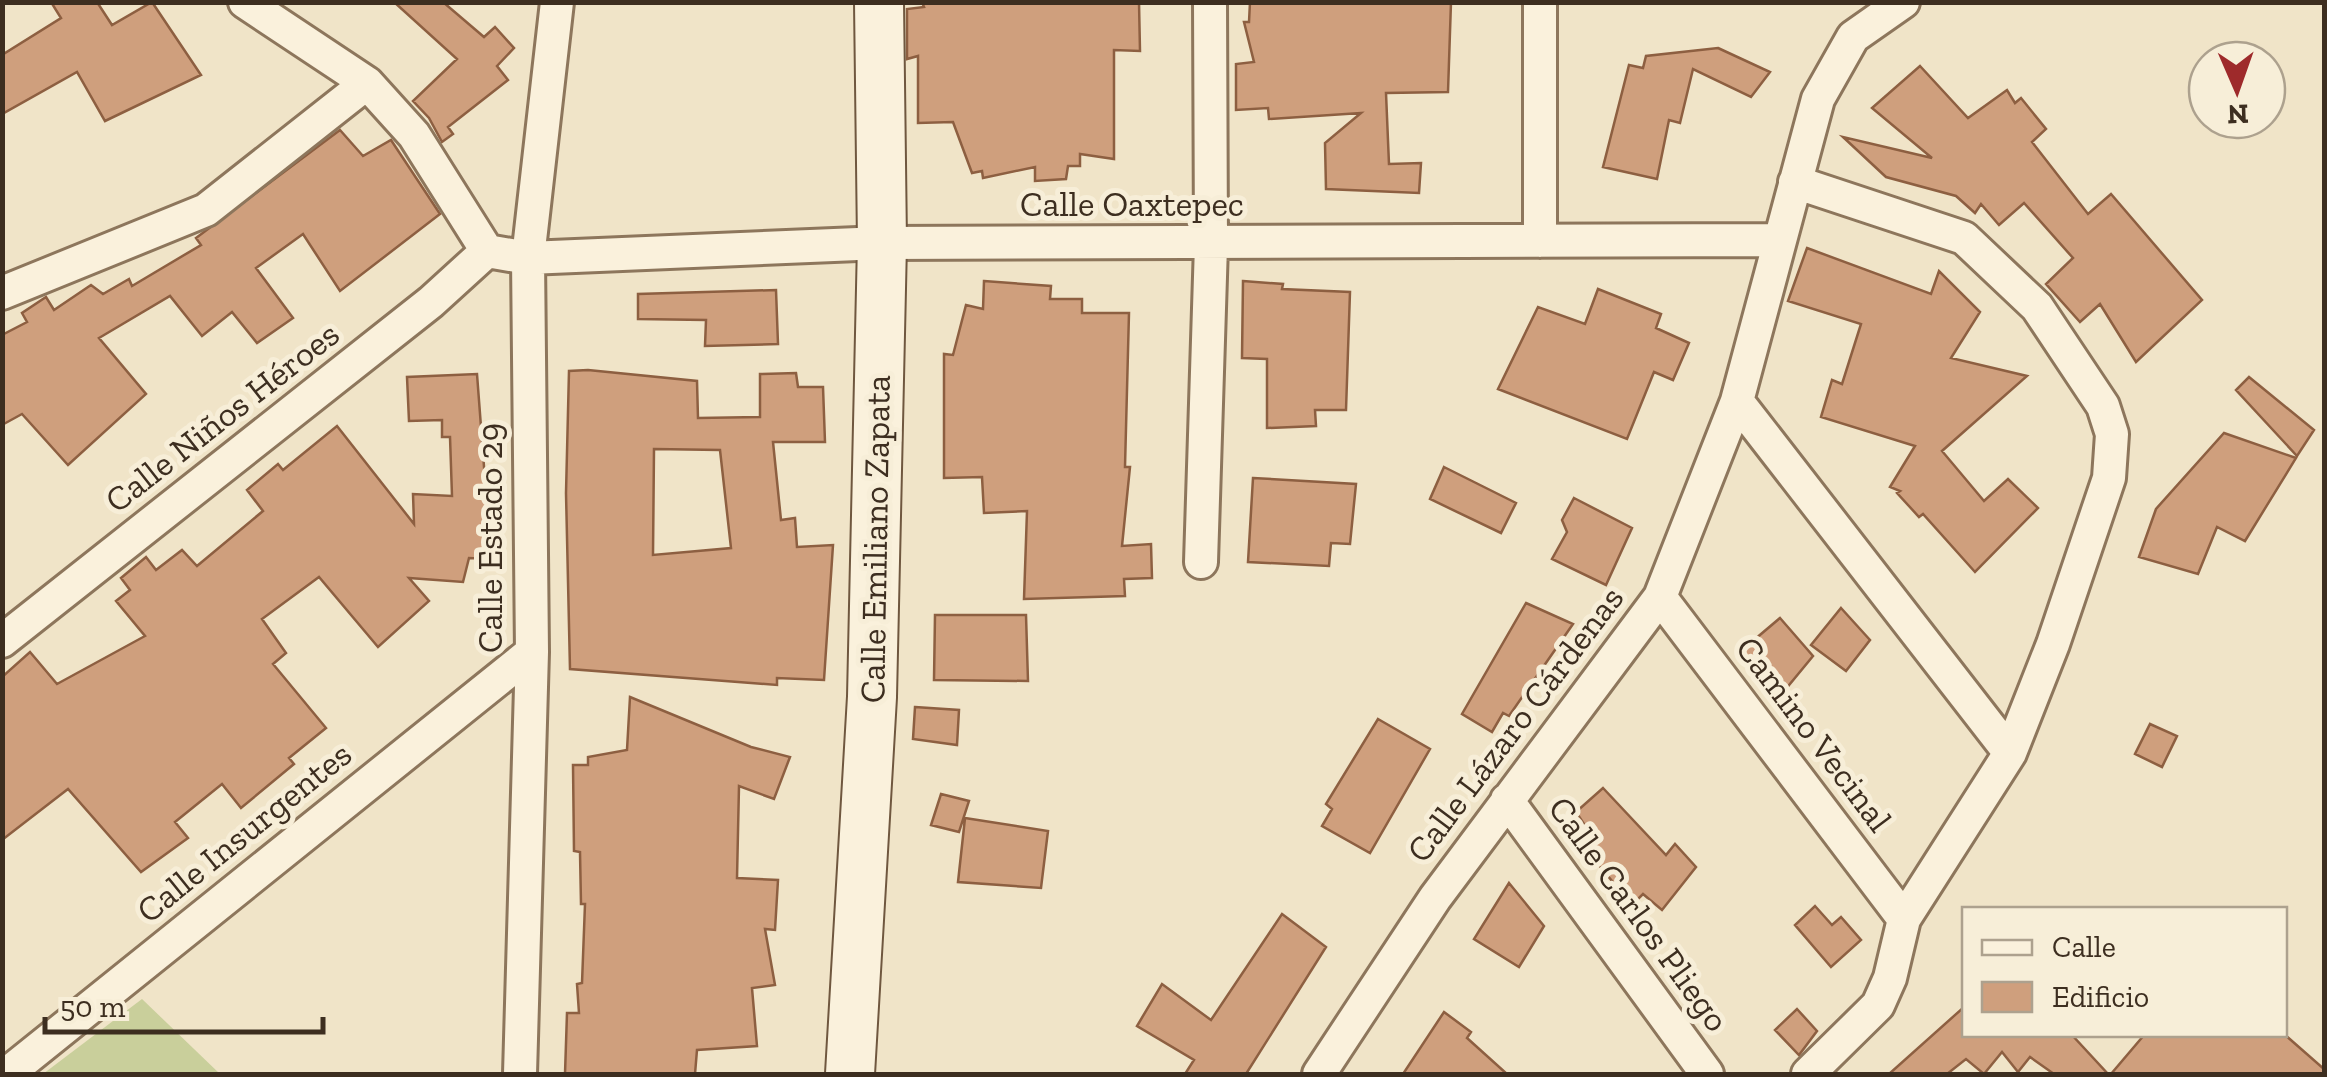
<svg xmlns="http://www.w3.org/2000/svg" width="2327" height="1077" font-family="'Zilla Slab',serif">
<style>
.green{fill:#c9cf9b}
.building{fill:#cf9f7d;stroke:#8d5f41;stroke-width:2.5;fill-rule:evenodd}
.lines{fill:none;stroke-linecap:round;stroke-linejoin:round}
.street-casing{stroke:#8d765c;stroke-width:38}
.secondary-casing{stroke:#6f573f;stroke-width:52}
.street{stroke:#faf1dc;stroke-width:32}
.secondary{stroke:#faf1dc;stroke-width:48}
.labels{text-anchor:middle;stroke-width:10;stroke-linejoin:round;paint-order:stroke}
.street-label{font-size:35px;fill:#3d2e20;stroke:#f7eed8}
</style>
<rect width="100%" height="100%" fill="#f0e4c8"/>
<path class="green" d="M142,999L220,1074H43Z"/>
<path class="building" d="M51,2H97L112,25L152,2L201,75L105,121L77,72L2,114V55L61,18Z
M394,2H443L484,37L495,27L514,48L497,66L508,80L448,127L453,134L442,142L429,118L413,101L457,59Z
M922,2H1139L1140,51L1114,50V159L1080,154V166H1068L1066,179L1035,181V167L983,178L982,171L972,173L953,122L918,123V56L907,59V9L924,7Z
M1250,2H1451L1448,92L1386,93L1389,164L1421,163L1419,193L1326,189L1325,143L1361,113L1269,119L1268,108L1236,110V64L1254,62L1244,22H1249Z
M1718,48L1770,72L1751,97L1693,69L1680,123L1669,120L1657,179L1603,167L1629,65L1643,68L1646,56Z
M1920,66L1968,118L2007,90L2015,103L2021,98L2046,129L2032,142L2088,214L2111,194L2202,300L2136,362L2100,304L2080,322L2046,284L2073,258L2024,203L1999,225L1981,204L1975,213L1956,196L1886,177L1843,137L1932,158L1872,108Z
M340,130L363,156L391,140L440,214L340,291L303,234L256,268L293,318L257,343L232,312L202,336L170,296L99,338L146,394L68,465L22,414L2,425V335L27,322L22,313L46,297L54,310L91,285L103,294L129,279L132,286L201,245L196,238Z
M1807,248L1931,294L1939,271L1980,312L1951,358L2027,376L1942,451L1984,501L2008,479L2038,508L1975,572L1923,514L1919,517L1897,493L1900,491L1890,487L1915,446L1821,417L1832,380L1842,384L1861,324L1788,301Z
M984,281L1051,286L1050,299H1082V313H1129L1125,467H1130L1122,546L1151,544L1152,578L1124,579L1125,596L1024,599L1027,511L984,513L982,477L944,478V354L953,355L966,305L983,309Z
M1243,281L1283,284L1282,289L1350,292L1346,410H1315L1316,426L1267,428V359L1242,358Z
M1598,289L1661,314L1656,328L1689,343L1673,380L1654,372L1627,439L1498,389L1538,307L1585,324Z
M776,290L778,344L705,346L706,320L638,319V294Z
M588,370L697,381L698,418L760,417V374L796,373L798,387H823L825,442H773L781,520L795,518L797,547L833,545L824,680L777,678V685L570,669L566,493L569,371ZM654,449L720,450L731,548L653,555Z
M477,374L491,559L469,558L463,582L409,578L429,601L378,647L319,577L262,619L286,653L273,664L326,728L289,758L294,764L241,808L222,784L175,822L188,838L141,872L68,789L2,840V677L30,652L57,684L145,636L116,601L130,590L121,578L146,557L156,570L182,550L197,566L263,511L247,490L278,464L283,470L337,426L414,524L413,494L452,496L450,437H442V420L409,421L407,377Z
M2249,377L2314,430L2297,456L2236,390Z
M2224,433L2296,458L2245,541L2217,527L2198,574L2139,557L2156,509Z
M1444,467L1516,503L1501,533L1430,499Z
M1253,478L1356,484L1350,544L1331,543L1329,566L1248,562Z
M1574,498L1632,528L1606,585L1552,559L1567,532L1562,520Z
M1526,603L1573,624L1509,716L1503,713L1492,732L1462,714Z
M1841,608L1870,640L1846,671L1811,645Z
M935,615H1026L1028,681L934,680Z
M1780,618L1813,656L1780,696L1741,651Z
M630,697L751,747L790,757L774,799L739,786L737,878L778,880L775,930L765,929L775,985L752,988L757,1046L697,1050L695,1074H565L567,1013H579L577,984L582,983L585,904H581L580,852L574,851L573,765H588V757L627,750Z
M915,707L959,710L957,745L913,739Z
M1378,719L1430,749L1370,853L1322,826L1332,809L1326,804Z
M2150,724L2177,736L2162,767L2135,754Z
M1603,788L1666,855L1675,844L1696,867L1662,910L1643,894L1632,905L1578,840L1588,830L1576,812Z
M941,794L969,801L959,832L931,825Z
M965,818L1048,831L1041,888L958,882Z
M1509,883L1544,926L1519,967L1474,939Z
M1815,906L1832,925L1841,917L1861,940L1831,967L1795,925Z
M1282,914L1326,947L1246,1074H1185L1194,1060L1137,1026L1162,984L1211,1020Z
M1964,1007V1034H2071L2108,1074H2054L2030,1057L2018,1072L2002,1052L1984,1074L1966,1059L1947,1074H1889Z
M1797,1009L1817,1031L1799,1055L1775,1030Z
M1444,1012L1471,1032L1467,1038L1507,1074H1403Z
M2145,1034H2284L2324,1069V1074H2111Z"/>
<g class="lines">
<defs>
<path id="street" d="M245,2L367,83L414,135L487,251
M1795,182L1964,238L2037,307L2103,406L2112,434L2109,478L2053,644L2010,753L1904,919L1890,978L1878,1005L1808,1074
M1540,241V2
M487,251L528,258L882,243L1778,240
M2,293L206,210L367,83
M1737,401L2010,753
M1201,562L1211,245L1210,2
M1660,597L1904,919
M2,641L431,302L487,251
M1507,800L1707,1074
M7,1074L532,652
M520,1074L532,652L528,258L557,2
M1319,1074L1435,898L1660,597L1737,401L1818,99L1853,37L1903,2"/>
<path id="secondary" d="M850,1074L872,697L882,243L879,2"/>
</defs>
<use href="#street" class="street-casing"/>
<use href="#secondary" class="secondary-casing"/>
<use href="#street" class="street"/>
<use href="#secondary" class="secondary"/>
</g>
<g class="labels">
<g class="street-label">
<text x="1132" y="216">Calle Oaxtepec</text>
<text transform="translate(222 417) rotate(-38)" y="12">Calle Niños Héroes</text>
<text transform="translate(490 538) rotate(-90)" y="12">Calle Estado 29</text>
<text transform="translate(875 539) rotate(-89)" y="12">Calle Emiliano Zapata</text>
<text transform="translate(1515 724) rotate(-53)" y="12">Calle Lázaro Cárdenas</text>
<text transform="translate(1814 734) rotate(53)" y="12">Camino Vecinal</text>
<text transform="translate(244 832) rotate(-39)" y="12">Calle Insurgentes</text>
<text transform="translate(1639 914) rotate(54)" y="12">Calle Carlos Pliego</text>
</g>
</g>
<rect width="2327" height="1077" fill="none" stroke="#3d2e20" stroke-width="10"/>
<rect x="1962" y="907" width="325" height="130" fill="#f7eed8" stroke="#ada18e" stroke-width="2.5"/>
<rect x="1982" y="940" width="50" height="15" fill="#faf1dc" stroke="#ada18e" stroke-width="2.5"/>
<text x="2052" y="957" font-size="30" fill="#3d2e20">Calle</text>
<rect x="1982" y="982" width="50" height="30" fill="#cf9f7d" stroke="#ada18e" stroke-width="2.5"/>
<text x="2052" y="1007" font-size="30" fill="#3d2e20">Edificio</text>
<g transform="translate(2237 90) rotate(178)"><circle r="48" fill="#f7eed8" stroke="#ada18e" stroke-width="2.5"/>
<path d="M0-8L18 38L0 25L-18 38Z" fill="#9e2a2b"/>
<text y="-15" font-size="28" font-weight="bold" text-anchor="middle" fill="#3d2e20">N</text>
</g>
<path d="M45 1017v15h278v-15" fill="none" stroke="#3d2e20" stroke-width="5"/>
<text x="60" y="1017" font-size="30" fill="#3d2e20" stroke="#f7eed8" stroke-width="8" paint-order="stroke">50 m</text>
</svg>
